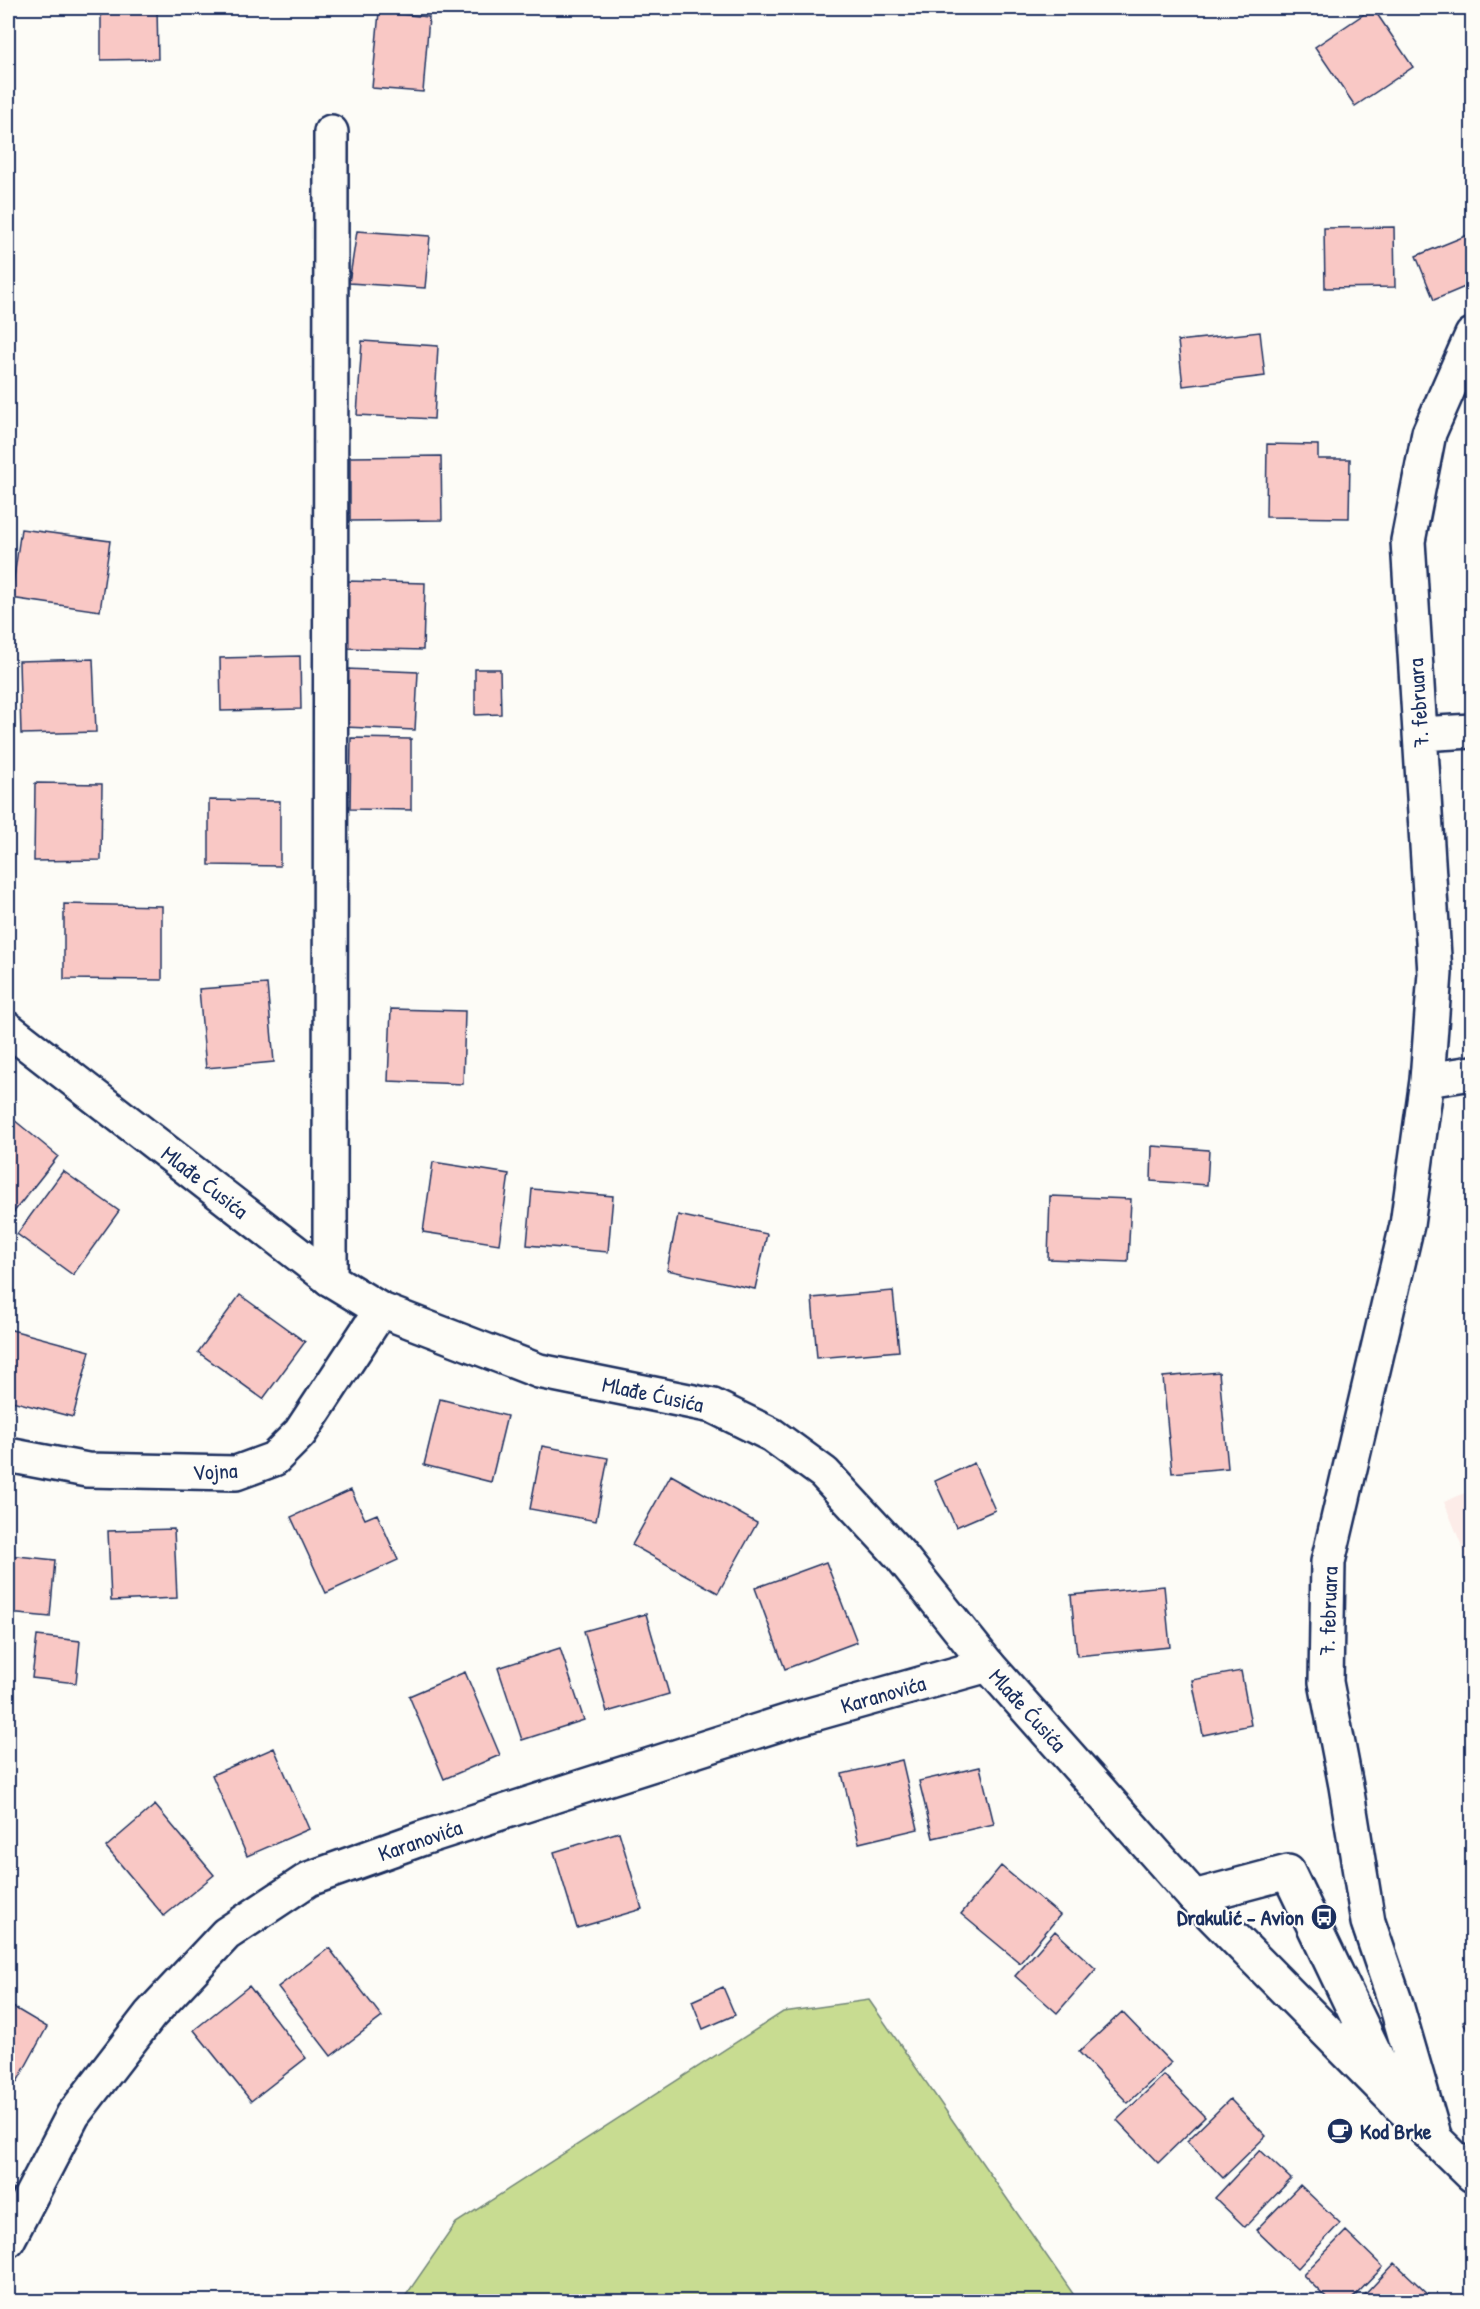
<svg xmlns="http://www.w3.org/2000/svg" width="1480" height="2309" font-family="'Patrick Hand',sans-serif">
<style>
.built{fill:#fcece8}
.green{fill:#c8dc91;stroke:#728678;stroke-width:1.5}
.building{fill:#f9c8c5;stroke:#1b2f5e;stroke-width:1.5}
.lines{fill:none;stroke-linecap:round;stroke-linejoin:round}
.minor-casing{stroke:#1b2f5e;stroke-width:38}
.tertiary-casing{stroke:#1b2f5e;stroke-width:38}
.minor{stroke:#fdfcf7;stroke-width:33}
.tertiary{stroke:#fdfcf7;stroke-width:33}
.labels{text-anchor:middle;stroke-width:4.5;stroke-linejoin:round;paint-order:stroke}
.street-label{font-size:22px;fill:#1b2f5e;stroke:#fdfcf7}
.poi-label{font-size:22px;font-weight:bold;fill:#1b2f5e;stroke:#fdfcf7;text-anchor:end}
</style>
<rect width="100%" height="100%" fill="#fdfcf7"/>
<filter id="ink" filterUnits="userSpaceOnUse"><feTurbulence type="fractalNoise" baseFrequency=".0167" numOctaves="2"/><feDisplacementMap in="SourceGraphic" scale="12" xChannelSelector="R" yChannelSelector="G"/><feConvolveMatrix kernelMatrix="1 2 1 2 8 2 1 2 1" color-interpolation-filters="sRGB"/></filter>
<g filter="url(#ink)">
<path class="built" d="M1472,1490V1571L1444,1502Z"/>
<path class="green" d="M869,2000L1078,2301H402L456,2223L783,2012Z"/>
<path class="building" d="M101,8H157L158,59L101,60Z
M1373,8L1413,67L1355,106L1315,47Z
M379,12L429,17L423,92L372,88Z
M1394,227L1395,287L1325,288L1324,228Z
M357,231L430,236L425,288L349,283Z
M1470,234L1472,239V284L1434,300L1416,256Z
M1260,332L1265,376L1183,386L1178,341Z
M362,341L438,346L434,419L357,415Z
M1267,444L1318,445V459H1350L1349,518L1266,517Z
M441,456L442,520L350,521V457Z
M21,529L110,541L100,611L11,598Z
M346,581L425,583L423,650L345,648Z
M300,656L301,709L221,711L220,658Z
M93,659L96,732L21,734L19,661Z
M346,669L418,672L415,730L344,727Z
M475,669H500L501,714L475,715Z
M351,738L411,739V810L350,809Z
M35,783L102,784L101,860L34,861Z
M209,800L280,801V866L209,865Z
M64,904L162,906V980L64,979Z
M267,984L274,1062L206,1068L199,989Z
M391,1009L465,1011L463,1084L388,1081Z
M8,1115L58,1156L9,1218L8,1217Z
M1152,1146L1209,1150L1207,1185L1151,1181Z
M433,1162L509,1174L499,1244L423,1232Z
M63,1171L119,1211L73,1275L17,1234Z
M532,1189L613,1196L608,1252L527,1245Z
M1050,1196L1131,1199L1128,1262L1048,1259Z
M678,1215L767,1234L755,1289L667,1270Z
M893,1291L899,1351L817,1358L812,1298Z
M240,1295L305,1342L263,1399L198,1352Z
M8,1329L90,1351L73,1417L8,1400Z
M1219,1372L1228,1468L1172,1473L1163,1377Z
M440,1399L507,1416L491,1482L424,1465Z
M542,1446L608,1458L596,1521L530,1509Z
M974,1463L995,1510L956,1527L935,1481Z
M671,1475L757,1523L718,1593L632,1545Z
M351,1490L365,1519L377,1514L398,1560L326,1593L291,1517Z
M174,1529L177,1598L111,1601L108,1531Z
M8,1555L55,1560L50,1617L8,1613Z
M826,1562L857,1642L785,1669L755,1588Z
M1164,1586L1170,1647L1077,1656L1071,1595Z
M646,1614L669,1694L607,1712L584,1631Z
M37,1636L80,1641L76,1683L32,1678Z
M560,1648L584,1720L522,1740L498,1668Z
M1241,1671L1251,1725L1203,1735L1192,1680Z
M465,1672L500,1755L444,1779L409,1696Z
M274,1748L309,1829L247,1856L212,1775Z
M902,1760L918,1829L859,1843L842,1774Z
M980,1767L994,1824L933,1838L919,1781Z
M155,1805L214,1875L164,1916L106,1847Z
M619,1832L642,1909L577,1928L554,1852Z
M1001,1866L1060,1915L1020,1963L961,1914Z
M1055,1931L1096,1969L1057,2013L1015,1976Z
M329,1948L382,2017L331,2056L278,1987Z
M249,1986L306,2058L251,2101L194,2030Z
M723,1987L735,2015L703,2029L692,2001Z
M8,2004L47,2027L17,2082L8,2077Z
M1122,2012L1171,2063L1128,2103L1079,2052Z
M1472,2016V2041L1463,2021Z
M1164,2075L1205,2117L1158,2163L1117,2120Z
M1230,2099L1266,2136L1223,2178L1187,2141Z
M1260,2150L1291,2179L1245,2227L1215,2198Z
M1300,2185L1340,2223L1297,2269L1256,2230Z
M1346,2231L1383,2267L1349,2302H1330L1303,2275Z
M1395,2263L1433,2299L1430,2302H1358Z"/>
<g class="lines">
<defs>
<path id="minor" d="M1420,734L1472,731
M1427,1080L1472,1073
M330,1279L331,132
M8,1455L87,1470L236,1473L274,1459L300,1433L381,1310
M1400,2106L1288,1872L1194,1897L1400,2106L1435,2139
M1435,2139L1395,2001L1368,1922L1346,1786L1326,1682L1328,1562L1407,1225L1427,1080L1435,973L1408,541L1429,433L1472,335
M8,2240L73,2115L150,2015L226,1934L309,1879L423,1838L575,1789L792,1720L988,1665"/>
<path id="tertiary" d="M8,1029L330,1279L381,1310L539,1371L713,1406L772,1435L824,1473L900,1555L988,1665L1194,1897
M1435,2139L1472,2175"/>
</defs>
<use href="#minor" class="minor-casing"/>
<use href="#tertiary" class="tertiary-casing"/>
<use href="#minor" class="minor"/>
<use href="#tertiary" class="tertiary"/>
</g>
</g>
<defs>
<symbol id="bus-disc" viewBox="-11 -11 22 22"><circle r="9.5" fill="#1b2f5e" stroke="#fdfcf7"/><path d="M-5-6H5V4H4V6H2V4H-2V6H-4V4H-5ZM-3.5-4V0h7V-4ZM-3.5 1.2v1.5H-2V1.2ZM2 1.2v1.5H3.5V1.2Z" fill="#fff"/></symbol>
<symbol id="cafe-disc" viewBox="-11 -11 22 22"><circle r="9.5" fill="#1b2f5e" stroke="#fdfcf7"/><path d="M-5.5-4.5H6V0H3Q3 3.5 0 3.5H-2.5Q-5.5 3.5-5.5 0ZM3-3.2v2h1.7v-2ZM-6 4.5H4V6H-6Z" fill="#fff"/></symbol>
</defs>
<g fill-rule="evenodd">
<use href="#bus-disc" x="1309" y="1902" width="30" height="30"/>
<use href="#cafe-disc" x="1325" y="2116" width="30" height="30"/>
</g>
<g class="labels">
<g class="street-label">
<text transform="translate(1418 703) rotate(-94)" y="8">7. februara</text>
<text transform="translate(205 1182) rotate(38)" y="8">Mlađe Ćusića</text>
<text transform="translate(653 1394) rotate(12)" y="8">Mlađe Ćusića</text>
<text transform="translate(215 1471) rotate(-3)" y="8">Vojna</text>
<text transform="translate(1328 1611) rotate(-88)" y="8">7. februara</text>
<text transform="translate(883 1694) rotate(-16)" y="8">Karanovića</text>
<text transform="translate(1028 1710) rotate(48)" y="8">Mlađe Ćusića</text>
<text transform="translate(420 1840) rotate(-19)" y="8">Karanovića</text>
</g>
<g class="poi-label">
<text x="1304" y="1925">Drakulić - Avion</text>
<text x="1360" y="2139" text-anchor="start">Kod Brke</text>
</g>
</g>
<rect width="1480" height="2309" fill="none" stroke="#fdfcf7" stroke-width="30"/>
<rect x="15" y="15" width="1450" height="2279" fill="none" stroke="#1b2f5e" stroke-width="2" filter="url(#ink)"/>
</svg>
